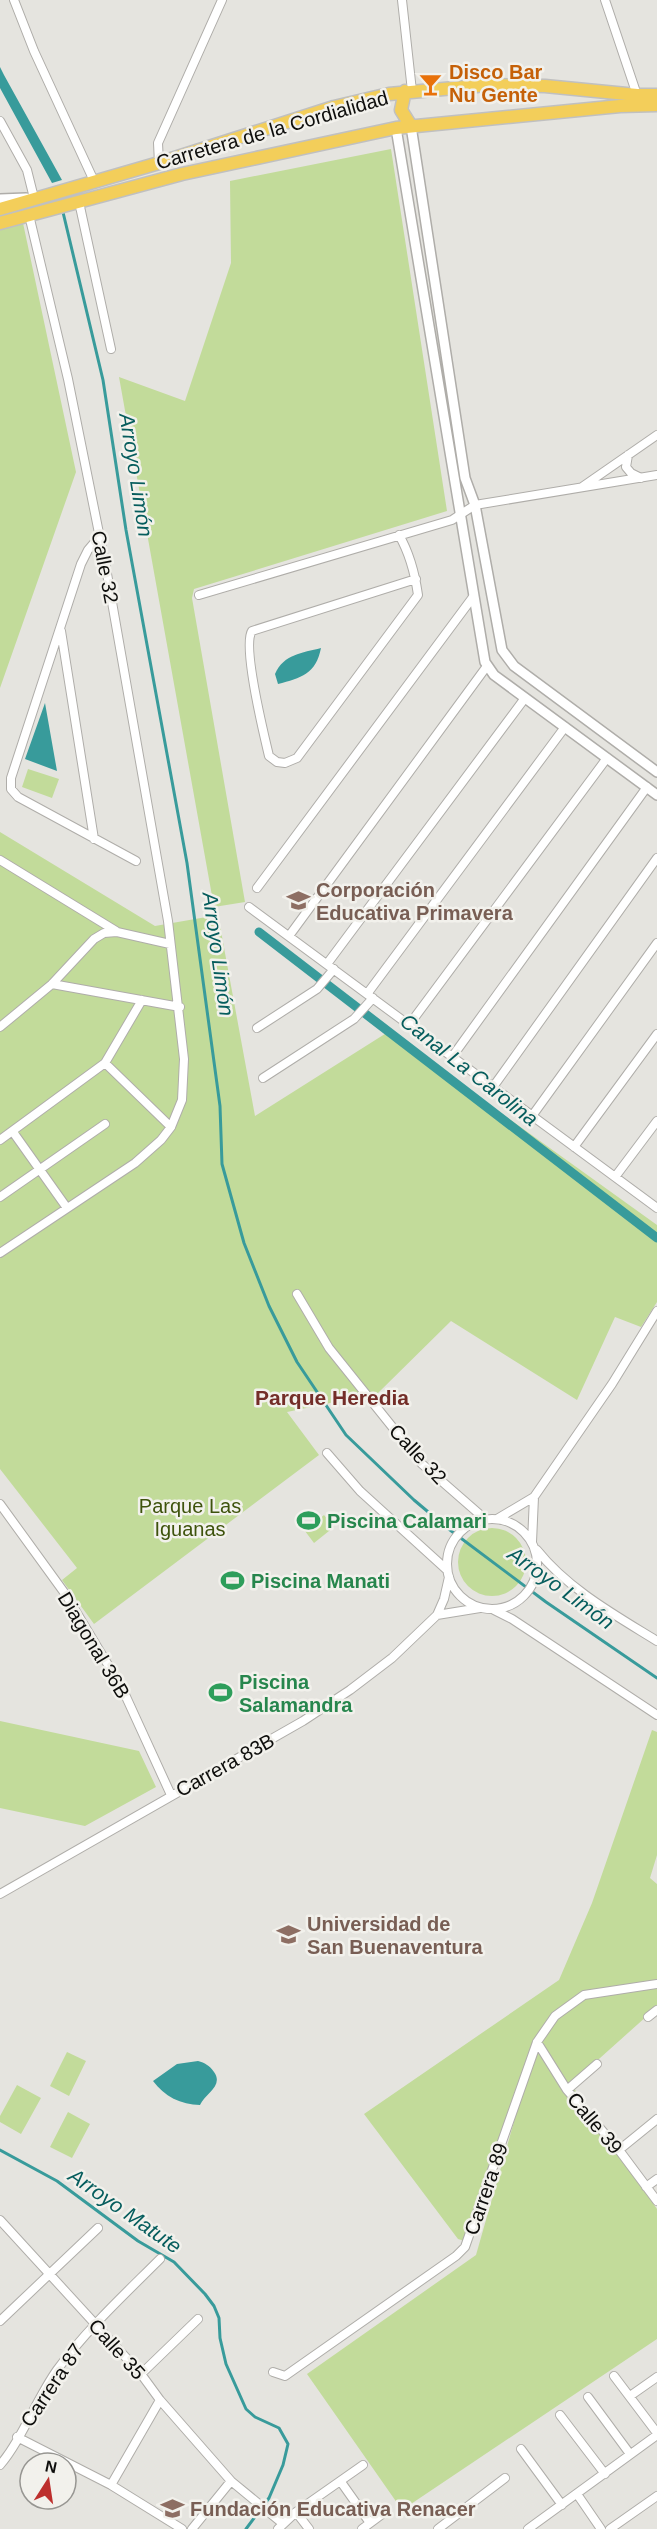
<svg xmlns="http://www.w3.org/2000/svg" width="657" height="2529" font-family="Helvetica,sans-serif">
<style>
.green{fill:#c2db9a}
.water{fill:#389b9b}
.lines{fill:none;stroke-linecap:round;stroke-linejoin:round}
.stream{stroke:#389b9b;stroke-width:3}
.canal{stroke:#389b9b;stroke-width:9}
.minor-casing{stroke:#afada9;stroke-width:10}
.tertiary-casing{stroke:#afada9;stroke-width:12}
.trunk-casing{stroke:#c0c0c0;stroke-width:15}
.minor{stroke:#fff;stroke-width:8}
.tertiary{stroke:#fff;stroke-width:9}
.trunk{stroke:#f3ce5a;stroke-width:12}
.labels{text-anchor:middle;stroke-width:5;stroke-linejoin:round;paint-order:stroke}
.food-label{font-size:20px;font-weight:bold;fill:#c56008;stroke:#f2f1ec;text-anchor:start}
.street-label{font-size:20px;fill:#0e0e0c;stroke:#f2f1ec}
.education-label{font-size:20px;font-weight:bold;fill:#785e54;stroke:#f2f1ec;text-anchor:start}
.park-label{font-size:20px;fill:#3e530c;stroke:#f2f1ec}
.leisure-label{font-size:20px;font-weight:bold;fill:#27864d;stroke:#f2f1ec;text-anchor:start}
.water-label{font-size:21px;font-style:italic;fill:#065d5d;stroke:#f2f1ec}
.neighbourhood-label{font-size:21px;font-weight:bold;fill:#732d28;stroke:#f2f1ec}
</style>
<rect width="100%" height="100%" fill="#e5e4df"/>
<path class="green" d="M391,149L447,511L194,589L192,598L245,902L214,907L119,377L185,401L231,263L230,181Z
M23,223L76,472L0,688V228Z
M28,769L59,779L52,798L22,787Z
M0,832L155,926L218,915L255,1116L388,1032L657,1225V1302L641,1327L615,1317L577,1400L451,1321L378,1393L287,1412L319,1455L94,1624L62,1580L77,1568L0,1469Z
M324,1515L334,1527L314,1543L305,1531Z
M458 1562a34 34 0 1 1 68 0a34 34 0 1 1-68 0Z
M0,1721L139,1751L156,1787L85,1826L0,1808Z
M652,1730L657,1732V1855L650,1878L657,1884V2007L571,2084L657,2209V2339L402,2510L307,2374L476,2255L529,2069L468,2242L458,2239L364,2114L559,1980L592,1903Z
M67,2052L86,2061L69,2096L50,2086Z
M17,2085L41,2098L21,2134L0,2122V2116Z
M68,2112L90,2124L72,2158L50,2147Z"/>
<path class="water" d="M0,67L4,75L62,180L52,183L0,88Z
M321,648C316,674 301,678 278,684L275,674C284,654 302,653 321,648Z
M45,703L57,771L25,759Z
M198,2061C205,2063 209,2065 214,2072C224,2086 205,2094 200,2105C181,2105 164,2096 153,2081L177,2064Z"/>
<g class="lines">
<path class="stream" d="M62,208L103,380L126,530L187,863L220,1106L222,1164L244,1243L269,1306L297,1362L346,1435L414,1500L446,1527L546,1602L657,1678
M0,2150L57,2181L138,2241L174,2262L205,2294L214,2306L219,2318L220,2338L226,2364L246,2409L255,2417L279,2428L288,2444L283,2465L269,2498L246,2529"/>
<path class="canal" d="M259,932L657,1238"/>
<defs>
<path id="minor" d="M14,0L34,51L94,181
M402,0L412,91
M605,0L637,95
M0,121L27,170L34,198
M159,163L158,143L222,0
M79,202L111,349
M628,455L626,467L631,473L641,478
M582,487L657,435
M399,535C410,554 415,574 418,595L297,758L285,763L277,762L269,756C264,735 242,645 252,631L416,579
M99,537L88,550L81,564L11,778V789L18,797L136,861
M199,595L452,520L475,505L657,475
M61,631L94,839
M0,860L116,931
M257,888L473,597
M249,907L657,1208
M289,936L487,666
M327,964L525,698
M52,984L180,1007
M367,994L565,727
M409,1025L607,758
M0,1027L52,984L94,939L104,933L117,932L170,944
M257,1028L317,989L334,969
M452,1057L647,787
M105,1063L171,1127
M263,1078L354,1019L373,998
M493,1087L657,858
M532,1116L657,943
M13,1132L67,1208
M0,1140L105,1063L142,1000
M574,1147L657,1034
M615,1177L657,1121
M0,1197L105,1124
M0,1253L135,1163L161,1140L171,1127L182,1100L184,1059L168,921L106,568L68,379L29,215
M297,1294L329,1348L422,1464L485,1519
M327,1453L360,1491L447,1570
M0,1504L66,1595L122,1688L171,1795
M447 1564a45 45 0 1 1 90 0a45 45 0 1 1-90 0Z
M497,1519L534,1497L612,1384L657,1311
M532,1542L534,1497
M537,1550C568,1589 615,1615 657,1641
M494,1610L512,1619L657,1715
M437,1615L480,1608
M0,1894L303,1721L350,1690L392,1658L437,1615L444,1599L449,1577
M648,2017L657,2010
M537,2042L567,2090L619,2150L657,2201
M567,2090L597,2064
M619,2150L657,2119
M646,2187L657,2179
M0,2220L141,2374L160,2400L231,2481L282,2523
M0,2321L98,2228
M273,2372L285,2376L456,2256L465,2247L537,2042L555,2016L584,1995L657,1984
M141,2374L198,2319
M614,2376L657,2433
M630,2396L657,2377
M588,2397L630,2454
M560,2415L605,2474
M17,2437L111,2485L182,2529
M521,2449L562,2505
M0,2465C21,2441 37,2398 57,2370C87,2329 124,2295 160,2259
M341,2482L370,2523
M111,2485L160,2400
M577,2494L601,2529
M296,2512L309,2529
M192,2529L231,2481
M278,2529L296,2512L363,2465
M362,2529L385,2512
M438,2529L505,2478
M528,2529L657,2435
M610,2529L657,2496"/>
<path id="tertiary" d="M411,126L465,478L475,505L502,650L514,666L657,772
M396,128L485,662L494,675L657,795
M0,199L26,198"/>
<path id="trunk" d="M405,91L401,110L411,126
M0,209L159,163L334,107L389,94L487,85L545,86L637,95H657
M0,223L182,174L396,128L620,106L657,105"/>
</defs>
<use href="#minor" class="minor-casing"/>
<use href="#tertiary" class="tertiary-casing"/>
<use href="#trunk" class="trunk-casing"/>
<use href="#minor" class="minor"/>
<use href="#tertiary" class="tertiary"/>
<use href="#trunk" class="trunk"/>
</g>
<defs>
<symbol id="bar-bare" viewBox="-9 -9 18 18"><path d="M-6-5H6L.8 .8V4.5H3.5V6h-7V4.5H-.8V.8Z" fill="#e8710a" stroke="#f2f1ec" stroke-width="2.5" paint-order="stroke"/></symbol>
<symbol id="school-bare" viewBox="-9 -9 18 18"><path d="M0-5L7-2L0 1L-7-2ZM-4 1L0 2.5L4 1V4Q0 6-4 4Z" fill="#8d6e63" stroke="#f2f1ec" stroke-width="2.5" paint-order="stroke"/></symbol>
<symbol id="stadium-bare" viewBox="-9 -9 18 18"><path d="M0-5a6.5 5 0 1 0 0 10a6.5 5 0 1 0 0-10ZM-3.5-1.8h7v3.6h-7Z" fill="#2e9e5b" stroke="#f2f1ec" stroke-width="2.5" paint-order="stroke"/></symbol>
<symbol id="university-bare" viewBox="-9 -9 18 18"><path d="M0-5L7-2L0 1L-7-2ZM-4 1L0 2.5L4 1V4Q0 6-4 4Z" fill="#8d6e63" stroke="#f2f1ec" stroke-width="2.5" paint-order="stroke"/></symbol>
</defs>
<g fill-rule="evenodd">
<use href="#bar-bare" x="414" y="68" width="33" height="33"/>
<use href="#school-bare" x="282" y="884" width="33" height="33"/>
<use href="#stadium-bare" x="292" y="1504" width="33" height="33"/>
<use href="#stadium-bare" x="216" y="1564" width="33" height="33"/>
<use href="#stadium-bare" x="204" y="1676" width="33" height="33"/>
<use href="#university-bare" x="272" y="1918" width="33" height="33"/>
<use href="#school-bare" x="156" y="2492" width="33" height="33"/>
</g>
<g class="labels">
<g class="food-label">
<text x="449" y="79">Disco Bar<tspan x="449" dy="23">Nu Gente</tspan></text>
</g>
<g class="street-label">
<text transform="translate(272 130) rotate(-16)" y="7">Carretera de la Cordialidad</text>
<text transform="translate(105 567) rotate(79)" y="7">Calle 32</text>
<text transform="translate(418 1454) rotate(47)" y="7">Calle 32</text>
<text transform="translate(94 1645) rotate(59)" y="7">Diagonal 36B</text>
<text transform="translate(225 1765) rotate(-29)" y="7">Carrera 83B</text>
<text transform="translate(595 2123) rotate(50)" y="7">Calle 39</text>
<text transform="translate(486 2189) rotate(-71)" y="7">Carrera 89</text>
<text transform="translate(117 2349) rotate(48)" y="7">Calle 35</text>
<text transform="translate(52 2385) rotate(-56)" y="7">Carrera 87</text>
</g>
<g class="education-label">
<text x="316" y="897">Corporación<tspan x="316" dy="23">Educativa Primavera</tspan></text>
<text x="307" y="1931">Universidad de<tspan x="307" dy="23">San Buenaventura</tspan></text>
<text x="190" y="2516">Fundación Educativa Renacer</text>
</g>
<g class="park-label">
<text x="190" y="1513">Parque Las<tspan x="190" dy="23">Iguanas</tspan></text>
</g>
<g class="leisure-label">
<text x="327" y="1528">Piscina Calamari</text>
<text x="251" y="1588">Piscina Manati</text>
<text x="239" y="1689">Piscina<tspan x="239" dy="23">Salamandra</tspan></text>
</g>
<g class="water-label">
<text transform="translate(136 475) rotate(81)" y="7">Arroyo Limón</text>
<text transform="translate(218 954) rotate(82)" y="7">Arroyo Limón</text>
<text transform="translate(469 1070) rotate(38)" y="7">Canal La Carolina</text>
<text transform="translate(561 1588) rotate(36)" y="7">Arroyo Limón</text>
<text transform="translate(125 2211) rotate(35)" y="7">Arroyo Matute</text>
</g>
<g class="neighbourhood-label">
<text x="332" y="1405">Parque Heredia</text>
</g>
</g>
<g transform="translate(48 2481) rotate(12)"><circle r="28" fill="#f2f1ec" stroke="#979692" stroke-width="1.5"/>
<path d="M0-4.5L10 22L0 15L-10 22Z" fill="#bd2f2d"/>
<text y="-9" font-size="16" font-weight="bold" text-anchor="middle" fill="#0e0e0c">N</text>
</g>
</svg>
